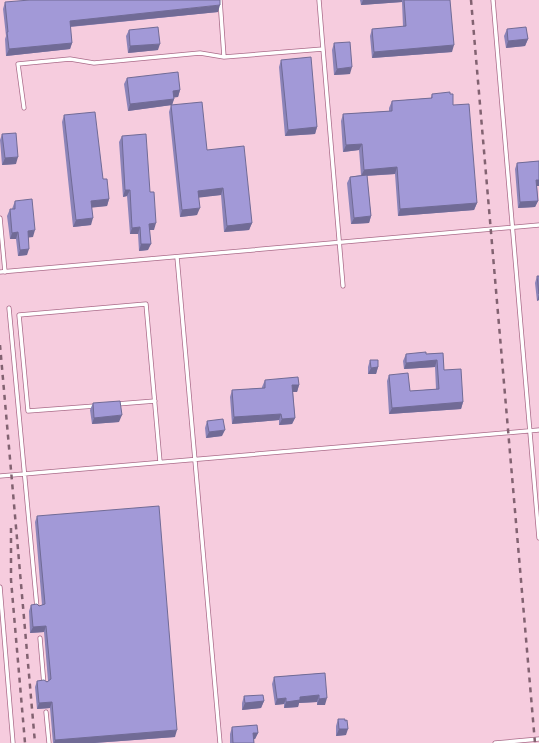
<svg xmlns="http://www.w3.org/2000/svg" width="539" height="743" font-family="Karla,sans-serif">
<style>
.lines{fill:none;stroke-linecap:round;stroke-linejoin:round}
.lane-casing{stroke:#aa6b89;stroke-width:5}
.lane{stroke:#fff;stroke-width:3.5}
.rail{stroke:#826271;stroke-width:2.5;stroke-dasharray:5 5;stroke-linecap:butt}
.wall{fill:#8b84b9}
.shaded-wall{fill:#716b96}
.building{fill:#a299d7;stroke:#716b96}
</style>
<rect width="100%" height="100%" fill="#f6ccde"/>
<g class="lines">
<defs>
<path id="lane" d="M220,0L224,57L323,49L319,0
M493,0L539,538
M323,49L343,286
M24,108L18,64L70,59L94,63L200,53L224,57
M0,218L5,272
M177,257L220,743
M0,272L539,225
M9,308L37,608
M117,404L155,401
M95,406L28,411L19,315L146,304L160,462
M0,476L539,430
M0,587L13,743
M40,638L44,685
M46,712L49,743
M495,743L539,739"/>
</defs>
<use href="#lane" class="lane-casing"/>
<use href="#lane" class="lane"/>
<path class="rail" d="M471,0L535,743
M0,345L35,743
M11,528V580L25,743"/>
</g>
<path class="wall" d="M360,0H450L452,52L372,58L370,36L372,29L403,27L402,2L361,5Z
M5,2L218,12L70,27L72,43L70,49L6,56L5,39L6,36L3,9Z
M507,29L528,39L525,46L506,48L504,36Z
M129,30L158,50L128,53L126,36Z
M334,43L350,74L334,75L332,50Z
M281,60L317,127L315,134L285,136L279,67Z
M127,78L180,90L178,97H174V99L172,105L207,150L252,223L249,230L224,232L221,195L199,197L197,215L180,217L169,112L171,105L128,111L124,84Z
M432,94L453,105L477,203L474,210L398,216L395,174L367,176L371,216L369,223L351,224L347,183L350,177L361,175L359,150L343,152L341,121L343,114L389,111V108L392,101L431,98Z
M64,115L103,179L109,199L107,206L92,207L91,225L73,227L62,122Z
M2,134L16,164L2,165L0,140Z
M122,136L150,192L154,230H150L148,250L139,251L138,234H130L127,196L123,197L119,142Z
M539,161V186H537L538,201L535,207L518,208L515,169L517,163Z
M15,201L33,237H28L27,255L18,256L16,239H10L7,216L10,209H12Z
M537,276H539V300L537,301L535,283Z
M443,353L444,370L463,402L461,409L389,414L387,381L389,375L410,391L436,389L435,367L404,369L403,361L406,354H426Z
M370,360L378,367L376,374H368V367Z
M265,380L299,385L297,392H293L295,418L292,424L279,425V420L232,424L230,397L232,390L262,388V387Z
M93,403L119,422L92,424L90,410Z
M207,421L222,436L206,438L205,428Z
M37,516L175,737L94,743H53L50,708L37,709L35,687L37,681H48L44,632L30,633L29,611L31,605L39,606L42,605L35,522Z
M325,673V705H317V702L299,703L298,707L284,708V704L275,705L272,684L274,677Z
M244,696L264,701L261,708L242,710V703Z
M338,719L346,735L336,736V726Z
M232,727L258,733L255,739H254V743H230V734Z"/>
<path class="shaded-wall" d="M363,0H402V2L361,5Z
M220,5L218,12L67,27L70,21Z
M528,39L525,46L506,48L508,41Z
M72,43L70,49L6,56L9,49Z
M160,44L158,50L128,53L130,46Z
M454,45L452,52L372,58L374,52Z
M352,67L350,74L334,75L337,69Z
M180,90L178,97L171,98L173,91Z
M174,99L172,105L128,111L130,104Z
M317,127L315,134L285,136L288,130Z
M362,144L359,150L343,152L346,145Z
M18,157L16,164L2,165L5,158Z
M397,167L395,174L361,176L364,170Z
M536,180H539V186H534Z
M223,188L221,195L196,198L198,191Z
M125,190H130L127,196L123,197Z
M109,199L107,206L89,208L91,201Z
M538,201L535,207L518,208L520,202Z
M477,203L474,210L398,216L400,209Z
M200,208L197,215L180,217L182,210Z
M371,216L369,223L351,224L354,218Z
M93,218L91,225L73,227L76,220Z
M156,223L154,230H147L149,224Z
M252,223L249,230L224,232L227,226Z
M140,227L138,234H130L132,228Z
M35,230L33,237L25,238L28,231Z
M18,232L16,239H10L12,233Z
M141,244H151L148,250L139,251Z
M29,249L27,255L18,256L20,250Z
M539,294V300L537,301Z
M437,360L435,367L404,369L406,363Z
M378,367L376,374H368L371,368Z
M292,385H299L297,392H290Z
M463,402L461,409L389,414L392,408Z
M281,414L279,420L232,424L234,417Z
M122,415L119,422L92,424L94,418Z
M295,418L292,424L279,425L282,419Z
M225,430L222,436L206,438L209,432Z
M46,626L44,632L30,633L33,627Z
M319,695L317,702L299,703L298,707L284,708L286,702L300,697Z
M286,698L284,704L275,705L277,699Z
M327,698L325,705H317L319,699Z
M264,701L261,708L242,710L245,703Z
M52,702L50,708L37,709L39,703Z
M339,729H348L346,735L336,736Z
M177,730L175,737L94,743H54L55,740Z
M253,733H258L255,739L251,740Z"/>
<path class="building" d="M30,0H220V5L70,21L72,43L9,49L7,32H8L5,2Z
M404,0H450L454,45L374,52L372,29L406,26Z
M158,27L160,44L130,46L129,30Z
M526,27L528,39L508,41L507,29Z
M350,42L352,67L337,69L334,43Z
M311,57L317,127L288,130L281,60Z
M178,72L180,90L173,91L174,99L130,104L127,78Z
M450,92V94H453V105L469,104L477,203L400,209L397,167L364,170L362,144L346,145L343,114L392,111V101L432,98V94Z
M202,102L207,150L244,146L252,223L227,226L223,188L198,191L200,208L182,210L171,105Z
M95,112L103,179H107L109,199L91,201L93,218L76,220L64,115Z
M16,133L18,157L5,158L2,134Z
M146,134L150,192H154L156,223L149,224L151,244H141L140,227L132,228L130,190H125L122,136Z
M539,161V180H536L538,201L520,202L517,163Z
M367,175L371,216L354,218L350,177Z
M32,199L35,230L28,231L29,249L20,250L18,232L12,233L10,209H15V201Z
M537,276H539V294Z
M426,352V354L443,353L444,370L461,369L463,402L392,408L389,375L408,373L410,391L439,389L437,360L406,363V354Z
M370,360H378V367L371,368Z
M298,377L299,385H292L295,418L282,419L281,414L234,417L232,390L265,388V380Z
M120,401L122,415L94,418L93,403Z
M223,419L225,430L209,432L207,421Z
M159,506L177,730L55,740L52,702L39,703L37,681L44,680L47,682L51,679L46,626L33,627L31,605L37,604L39,606L45,604L37,516Z
M325,673L327,698L319,699V695L300,697V700L286,702V698L277,699L274,677Z
M263,695L264,701L245,703L244,696Z
M338,719H345V721L347,720L348,729H339Z
M257,725L258,733H253L254,743H233L232,727Z"/>
</svg>
